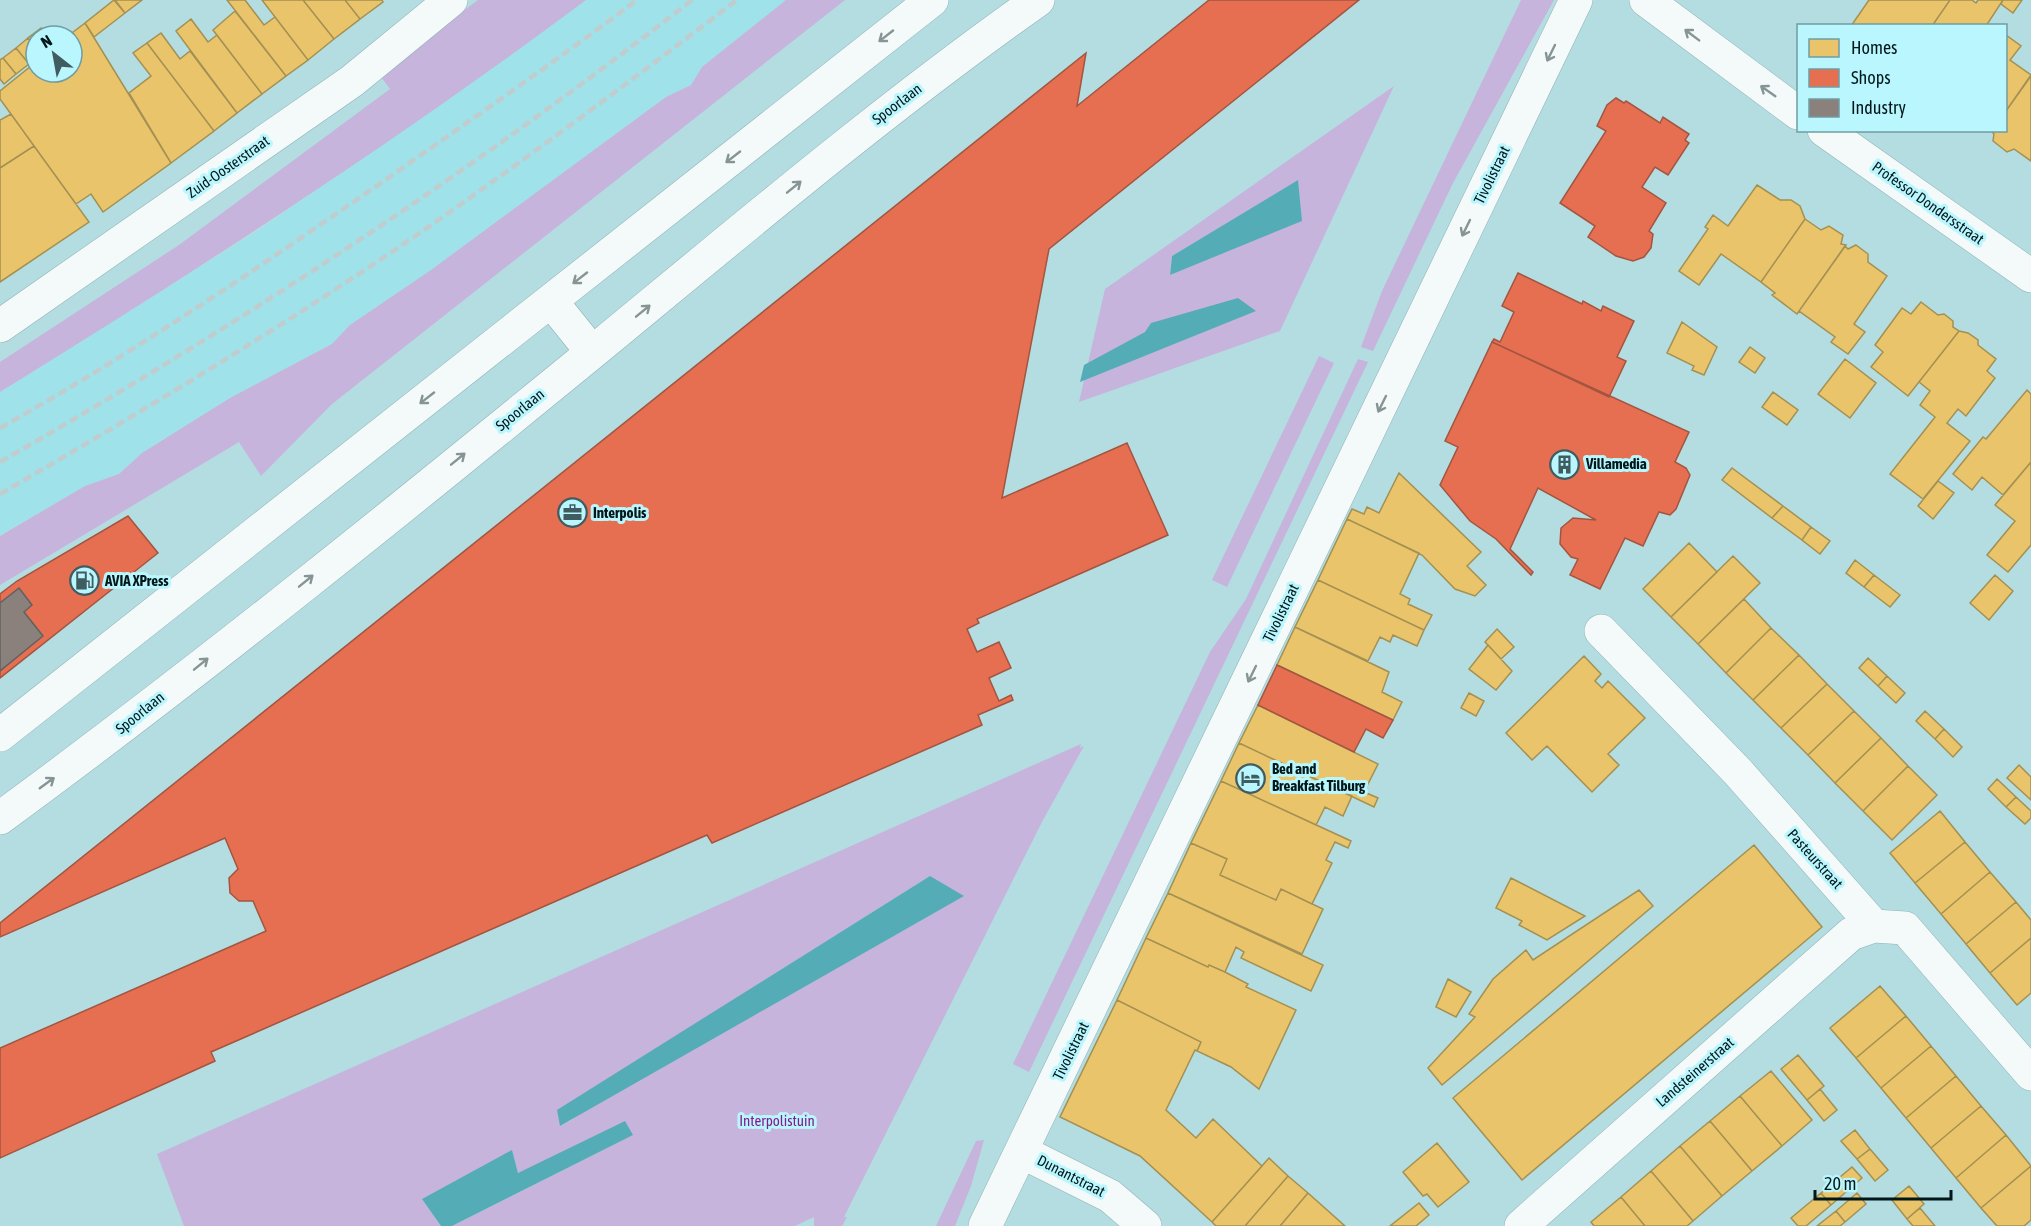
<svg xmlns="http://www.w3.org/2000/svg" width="2031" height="1226" font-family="'Asap Condensed',sans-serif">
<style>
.built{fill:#9fe2e9}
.green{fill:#c6b4dc;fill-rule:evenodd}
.water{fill:#54adb6}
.homes{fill:#e9c46a;stroke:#a39052;stroke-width:1.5}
.shops{fill:#e76f51;stroke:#a25540;stroke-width:1.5}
.industry{fill:#8a817c;stroke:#61615f;stroke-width:1.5}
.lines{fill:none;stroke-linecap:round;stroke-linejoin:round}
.minor-casing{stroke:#90b2b5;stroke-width:34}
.tertiary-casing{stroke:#90b2b5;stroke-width:34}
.minor{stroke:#f4fafa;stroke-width:33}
.tertiary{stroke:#f4fafa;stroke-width:33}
.rail{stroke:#c0cccd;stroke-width:4.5;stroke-dasharray:9 4.5;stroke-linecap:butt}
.oneway{stroke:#879495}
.labels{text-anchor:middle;stroke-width:6;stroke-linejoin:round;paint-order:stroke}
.street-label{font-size:15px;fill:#01171a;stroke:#baf6fd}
.poi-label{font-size:15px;font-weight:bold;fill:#01171a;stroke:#baf6fd;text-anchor:start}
.park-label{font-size:15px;fill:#841a8b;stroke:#baf6fd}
</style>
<rect width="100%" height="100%" fill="#b3dde1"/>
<path class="built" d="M586,0H786L702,67L691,85L666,97L431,270L350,325L332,344L230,398L142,453L119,474L85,486L0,535V392L259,230Z"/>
<path class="green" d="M478,0H586C397,141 201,268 0,392V362L179,245L390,89L379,74Z
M786,0H845L332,404L261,476L239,442L0,585V536L85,486L119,474L142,453L230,398L332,344L350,325L431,270L666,97L691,85L702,67Z
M1521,0H1554L1453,183L1373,351L1361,347L1382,291Z
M1394,86L1280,331L1079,402L1105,289ZM1298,181L1171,275L1170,274L1172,256Z
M1319,356L1334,363L1227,587L1212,580Z
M1358,359L1368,362L1029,1072L1013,1064L1210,652L1246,599Z
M1081,744L1080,748L1084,746L1043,820L844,1217H847L842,1226H814V1217L795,1226H452L632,1135L518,1173L512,1151L423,1200L441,1226H184L157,1154ZM930,876L573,1119L561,1126L765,980Z
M984,1140L971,1186L955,1226H936L976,1141Z"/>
<path class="water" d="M1298,180L1302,221L1170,275L1172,256Z
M1238,298L1256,311L1080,382L1084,365L1145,332L1151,323Z
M930,876L964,896L560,1126L557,1110Z
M625,1121L633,1135L452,1226H441L422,1199L512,1150L518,1173Z"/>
<path class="homes" d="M114,0L125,13L94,37L85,23Z
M115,0H142L125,13Z
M227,0H245L264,25L275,17L308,60L286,76Z
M262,0H303L334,39L308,60Z
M303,0H345L360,19L334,39Z
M345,0H382L383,2L360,19Z
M1869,0H1950L1932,26H1851Z
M1950,0H1972L1976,3L1978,0H2003L1986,26H1932Z
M2003,0H2022L2013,13L2001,4Z
M235,11L286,76L262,94L213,30Z
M191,19L208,42L217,35L262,94L237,113L176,31Z
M85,23L171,163L103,212L91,194L76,204L0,99V91L36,62V72H72V36H68Z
M41,28L47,36H36V48L28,38Z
M161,33L180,59L190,51L237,113L214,131L147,43Z
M2006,35L2021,46L2010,60L2031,75L2006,111Z
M28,38L36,48V59L29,64L16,48Z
M147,43L214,131L171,163L129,93L151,76L133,53Z
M16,48L29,64L16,74L3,58Z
M3,58L16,74L4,84L0,79V60Z
M2031,76V161L2014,149L2007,152L1993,141L1994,134L1991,131L2006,130V111Z
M11,114L34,146L0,168V120Z
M34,146L89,222L0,282V168Z
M1757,185L1780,200H1791L1800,206L1805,219L1761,282L1721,254L1699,285L1679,271L1708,229L1705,227L1713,215L1728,226Z
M1805,219L1821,230L1829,226L1843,235L1841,244L1846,245L1797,314L1772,295L1775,293L1761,282Z
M1856,245L1868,254V262L1887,276L1854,324L1865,332L1848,354L1831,342L1835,337L1799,311L1845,246L1848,249Z
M1921,302L1938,315L1944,314L1953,321V327L1959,331L1908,396L1871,367L1883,352L1875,345L1902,308L1911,314Z
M1682,322L1717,347L1704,375L1692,370L1694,366L1667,353Z
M1959,331L1968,333L1978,340V345L1996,359L1987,371L1995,378L1966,416L1958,409L1947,423L1970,441L1923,499L1890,474L1935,417L1920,405L1930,391L1919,382Z
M1750,347L1765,358L1755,373L1739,362Z
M1845,359L1876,383L1850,418L1818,394Z
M2027,390L2031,394V462L2003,495L1982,477L1972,490L1953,474L1983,437L1986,439Z
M1773,392L1798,410L1787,425L1762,407Z
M2031,462V545L2008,572L1987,555L2015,521L1995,505Z
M1732,468L1783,506L1772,518L1722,480Z
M1399,473L1481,552L1467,566L1486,585L1475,596L1455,589L1422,555L1347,519L1352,509L1364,514L1367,507L1379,513Z
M1938,481L1954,493L1933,519L1918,506Z
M1783,506L1811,527L1802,540L1772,518Z
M1347,519L1419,553L1400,594L1410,599L1408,604L1432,615L1424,630L1318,580Z
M1811,527L1830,541L1820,554L1802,540Z
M1689,543L1717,572L1671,617L1643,589Z
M1733,556L1760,583L1698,644L1671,617Z
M1855,560L1874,575L1864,587L1846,573Z
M1874,575L1900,595L1890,607L1864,587Z
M1995,575L2013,591L1989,620L1970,603Z
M1318,580L1424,630L1417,646L1393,635L1390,642L1380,637L1368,661L1295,627Z
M1744,599L1771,628L1726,673L1698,644Z
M1295,627L1389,672L1382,692L1402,702L1393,720L1277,665Z
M1771,628L1799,655L1753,700L1726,673Z
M1497,629L1514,647L1501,659L1485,642Z
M1488,645L1512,671L1496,690L1469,669Z
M1799,655L1827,684L1781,728L1753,700Z
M1584,656L1601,674L1595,681L1602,688L1608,681L1645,718L1608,754L1619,765L1592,792L1547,746L1532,760L1506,733Z
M1868,658L1887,676L1878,686L1859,668Z
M1887,676L1905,693L1896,703L1878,686Z
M1827,684L1854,711L1808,755L1781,728Z
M1469,693L1484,701L1476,716L1461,708Z
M1258,705L1378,764L1364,792L1378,798L1374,807L1239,743Z
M1854,711L1881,738L1835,783L1808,755Z
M1925,711L1944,729L1935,739L1916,721Z
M1944,729L1962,747L1953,757L1935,739Z
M1881,738L1908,766L1863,811L1835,783Z
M1239,743L1352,796L1343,816L1325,807L1316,825L1221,781Z
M2019,765L2031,777V800L2007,778Z
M1908,766L1937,795L1892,840L1863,811Z
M1997,779L2016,797L2006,807L1988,789Z
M1221,781L1351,841L1348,848L1335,842L1326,860L1332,863L1312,904L1281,889L1276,900L1220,875L1227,859L1191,843Z
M2016,797L2031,811V818L2025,824L2006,807Z
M1940,811L1965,842L1915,883L1890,853Z
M1965,842L1990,872L1941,914L1915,883Z
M1191,843L1227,859L1220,875L1276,900L1281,889L1323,909L1302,954L1168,893Z
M1754,845L1822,927L1522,1180L1453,1098Z
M1990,872L2016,902L1966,944L1941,914Z
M1511,878L1585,916L1547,940L1519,925L1522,921L1496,908Z
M1639,890L1653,906L1442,1085L1428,1068L1475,1017L1469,1014L1493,979L1526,950L1533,960Z
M1168,893L1323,965L1311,991L1241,958L1244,952L1236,947L1225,972L1209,965L1208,967L1146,938Z
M2016,902L2031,920V938L1990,973L1966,944Z
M1146,938L1208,967L1209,965L1225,972L1248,984L1246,987L1296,1010L1259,1089L1231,1067L1197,1051L1201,1042L1117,1000Z
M2031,938V993L2017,1005L1990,973Z
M1448,979L1471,992L1456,1017L1436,1007Z
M1880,986L1906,1016L1856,1058L1830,1028Z
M1117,1000L1201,1042L1197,1051L1195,1050L1166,1110L1196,1138L1213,1119L1262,1166L1212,1222L1140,1156L1060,1117Z
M1906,1016L1931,1046L1881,1088L1856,1058Z
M1931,1046L1956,1076L1906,1118L1881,1088Z
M1798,1055L1824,1086L1807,1100L1781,1069Z
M1771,1071L1812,1120L1782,1146L1740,1096Z
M1956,1076L1981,1106L1931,1148L1906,1118Z
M1820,1089L1837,1110L1824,1121L1807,1100Z
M1740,1096L1782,1146L1752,1171L1710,1121Z
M1981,1106L2006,1135L1956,1178L1931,1148Z
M1710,1121L1752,1171L1722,1196L1680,1146Z
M1855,1130L1870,1149L1857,1159L1841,1141Z
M2006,1135L2031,1166L1981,1208L1956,1178Z
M1437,1143L1469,1182L1438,1207L1427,1194L1423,1196L1403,1172Z
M1680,1146L1722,1196L1693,1221L1651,1171Z
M1870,1149L1888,1170L1875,1181L1857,1159Z
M1269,1158L1288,1176L1245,1226H1216L1212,1222Z
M2031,1166V1220L2024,1226H1997L1981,1208Z
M1852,1167L1862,1178L1831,1205L1821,1193Z
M1651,1171L1693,1221L1687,1226H1645L1621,1197Z
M1288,1176L1308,1193L1280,1226H1245Z
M1909,1186L1924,1204L1907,1219L1892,1200Z
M1308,1193L1345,1226H1280Z
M1821,1193L1831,1205L1806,1226H1798L1791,1218Z
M1857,1193L1866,1204L1845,1222L1836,1211Z
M1621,1197L1645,1226H1594L1591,1222Z
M1419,1203L1429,1215L1416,1226H1390Z
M1920,1208L1935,1226H1913L1907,1219Z
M1836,1211L1845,1222L1840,1226H1817Z"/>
<path class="shops" d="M1209,0H1359L1049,249L1002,498L1127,443L1168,535L977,619L979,623L967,629L977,652L999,642L1011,668L989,678L999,701L1011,695L1013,700L978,715L982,725L712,843L707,835L211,1052L215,1061L0,1158V1048L266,931L253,901H239L230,893L229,878L238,869L225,838L0,937V923L1086,53L1077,106Z
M1616,98L1624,103L1626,101L1660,123L1663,117L1689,134L1685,140L1689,143L1668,175L1655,167L1642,187L1666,203L1649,231L1653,234L1651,248L1644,257L1633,261L1616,256L1588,237L1595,226L1560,203L1606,131L1597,126L1607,105Z
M1518,273L1582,304L1583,301L1601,311L1603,306L1634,321L1617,357L1626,361L1609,397L1492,342L1494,339L1500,342L1514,312L1502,306Z
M1492,342L1689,432L1675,462L1686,468L1690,475L1676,509L1670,515L1659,512L1643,546L1625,538L1600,589L1570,575L1578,559L1571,557L1560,544L1561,528L1573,518L1596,520L1538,488L1510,549L1533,572L1531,575L1496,539L1470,521L1440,485L1458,447L1445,441Z
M128,516L158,553L0,678V594L17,581Z
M1277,665L1393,720L1383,738L1366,729L1354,752L1258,705Z"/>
<path class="industry" d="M19,588L32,605L24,612L43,636L0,671V603Z"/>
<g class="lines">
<defs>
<path id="minor" d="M1646,0L1798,113
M1824,130L2031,276
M551,301L592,352
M0,326L352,81L451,0
M1601,631L1738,772L1874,926L1905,928L2031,1074
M1022,1152L1110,1196L1145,1226
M985,1226L1576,0
M1521,1226L1851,934L1874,926"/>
<path id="tertiary" d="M0,735L932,0
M0,818C207,666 407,504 605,342C747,225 888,106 1038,0"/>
</defs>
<use href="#minor" class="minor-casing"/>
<use href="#tertiary" class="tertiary-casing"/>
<use href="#minor" class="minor"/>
<use href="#tertiary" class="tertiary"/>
<path class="rail" d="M0,428C130,355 255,270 378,185C465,124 552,64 637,0
M0,462C241,324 473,171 692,0
M0,494C159,402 317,306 467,200C558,135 648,68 737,0"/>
</g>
<defs><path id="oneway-shaft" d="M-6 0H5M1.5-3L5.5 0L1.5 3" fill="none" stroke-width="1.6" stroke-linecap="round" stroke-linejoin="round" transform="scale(1.5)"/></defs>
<g class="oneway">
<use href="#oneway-shaft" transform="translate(1692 35) rotate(-143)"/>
<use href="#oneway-shaft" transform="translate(886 36) rotate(142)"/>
<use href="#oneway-shaft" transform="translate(1551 53) rotate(116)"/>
<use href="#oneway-shaft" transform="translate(1768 91) rotate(-145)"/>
<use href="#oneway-shaft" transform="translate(733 157) rotate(142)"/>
<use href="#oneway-shaft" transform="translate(794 187) rotate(-39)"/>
<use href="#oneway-shaft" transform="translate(1466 228) rotate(116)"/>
<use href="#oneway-shaft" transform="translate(580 278) rotate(142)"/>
<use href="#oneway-shaft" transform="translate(643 311) rotate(-39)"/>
<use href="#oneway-shaft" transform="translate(427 398) rotate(142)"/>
<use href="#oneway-shaft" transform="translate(1382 404) rotate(116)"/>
<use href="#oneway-shaft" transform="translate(458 459) rotate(-39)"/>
<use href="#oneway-shaft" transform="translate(306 581) rotate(-39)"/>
<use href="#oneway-shaft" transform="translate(201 664) rotate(-39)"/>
<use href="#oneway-shaft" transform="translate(1252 674) rotate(116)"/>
<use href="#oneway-shaft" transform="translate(47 783) rotate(-36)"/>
</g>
<defs>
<symbol id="building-ring" viewBox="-11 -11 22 22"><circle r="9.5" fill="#baf6fd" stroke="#3f5c60" stroke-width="1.5"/><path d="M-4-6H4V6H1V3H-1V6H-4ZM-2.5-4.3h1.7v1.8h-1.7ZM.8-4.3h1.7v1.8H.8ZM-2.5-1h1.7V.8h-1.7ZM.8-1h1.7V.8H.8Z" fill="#3f5c60"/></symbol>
<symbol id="office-ring" viewBox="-11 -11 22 22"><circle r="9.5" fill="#baf6fd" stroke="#3f5c60" stroke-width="1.5"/><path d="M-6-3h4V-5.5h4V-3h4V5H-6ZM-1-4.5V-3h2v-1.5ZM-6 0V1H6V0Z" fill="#3f5c60"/></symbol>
<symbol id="fuel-ring" viewBox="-11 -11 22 22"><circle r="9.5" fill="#baf6fd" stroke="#3f5c60" stroke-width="1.5"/><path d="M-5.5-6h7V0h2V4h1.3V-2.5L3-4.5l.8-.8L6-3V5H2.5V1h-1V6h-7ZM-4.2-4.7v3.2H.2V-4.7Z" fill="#3f5c60"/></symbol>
<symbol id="hotel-ring" viewBox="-11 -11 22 22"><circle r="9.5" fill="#baf6fd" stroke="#3f5c60" stroke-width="1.5"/><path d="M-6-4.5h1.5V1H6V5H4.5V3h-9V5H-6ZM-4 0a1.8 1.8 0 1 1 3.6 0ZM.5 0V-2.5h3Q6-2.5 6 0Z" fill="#3f5c60"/></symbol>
</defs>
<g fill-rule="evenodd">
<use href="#building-ring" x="1548" y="448" width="33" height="33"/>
<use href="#office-ring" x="556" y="496" width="33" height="33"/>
<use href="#fuel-ring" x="68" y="564" width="33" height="33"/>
<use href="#hotel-ring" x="1234" y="762" width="33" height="33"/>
</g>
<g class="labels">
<g class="street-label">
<text transform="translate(897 104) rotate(-37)" y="5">Spoorlaan</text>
<text transform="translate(228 167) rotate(-35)" y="5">Zuid-Oosterstraat</text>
<text transform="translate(1492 175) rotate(-64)" y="5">Tivolistraat</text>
<text transform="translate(1928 203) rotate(35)" y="5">Professor Dondersstraat</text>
<text transform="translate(520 410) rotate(-39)" y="5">Spoorlaan</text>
<text transform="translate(1281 613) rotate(-64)" y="5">Tivolistraat</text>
<text transform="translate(140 713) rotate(-39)" y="5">Spoorlaan</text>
<text transform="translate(1815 859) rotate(48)" y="5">Pasteurstraat</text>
<text transform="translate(1071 1051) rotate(-64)" y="5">Tivolistraat</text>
<text transform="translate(1695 1072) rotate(-41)" y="5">Landsteinerstraat</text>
<text transform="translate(1071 1176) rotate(27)" y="5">Dunantstraat</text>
</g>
<g class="poi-label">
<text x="1586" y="469">Villamedia</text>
<text x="593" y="518">Interpolis</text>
<text x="105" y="586">AVIA XPress</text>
<text x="1272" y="774">Bed and<tspan x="1272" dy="17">Breakfast Tilburg</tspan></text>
</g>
<g class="park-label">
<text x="777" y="1126">Interpolistuin</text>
</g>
</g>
<rect x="1797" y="24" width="210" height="108" fill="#baf6fd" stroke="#709da2" stroke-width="1.5"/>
<rect x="1809" y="39" width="30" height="18" fill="#e9c46a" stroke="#709da2" stroke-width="1.5"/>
<text x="1851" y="54" font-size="18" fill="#01171a">Homes</text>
<rect x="1809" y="69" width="30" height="18" fill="#e76f51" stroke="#709da2" stroke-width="1.5"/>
<text x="1851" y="84" font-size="18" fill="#01171a">Shops</text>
<rect x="1809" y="99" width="30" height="18" fill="#8a817c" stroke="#709da2" stroke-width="1.5"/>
<text x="1851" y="114" font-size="18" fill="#01171a">Industry</text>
<g transform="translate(54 54) rotate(329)"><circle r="28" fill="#baf6fd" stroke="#709da2" stroke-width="1.5"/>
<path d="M0-4.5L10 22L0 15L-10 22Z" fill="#3f5c60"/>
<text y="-9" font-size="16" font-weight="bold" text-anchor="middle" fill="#01171a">N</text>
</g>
<path d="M1815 1190v9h136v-9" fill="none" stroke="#01171a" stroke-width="3"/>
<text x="1824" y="1190" font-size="18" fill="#01171a" stroke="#baf6fd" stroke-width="4.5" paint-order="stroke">20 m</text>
</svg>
